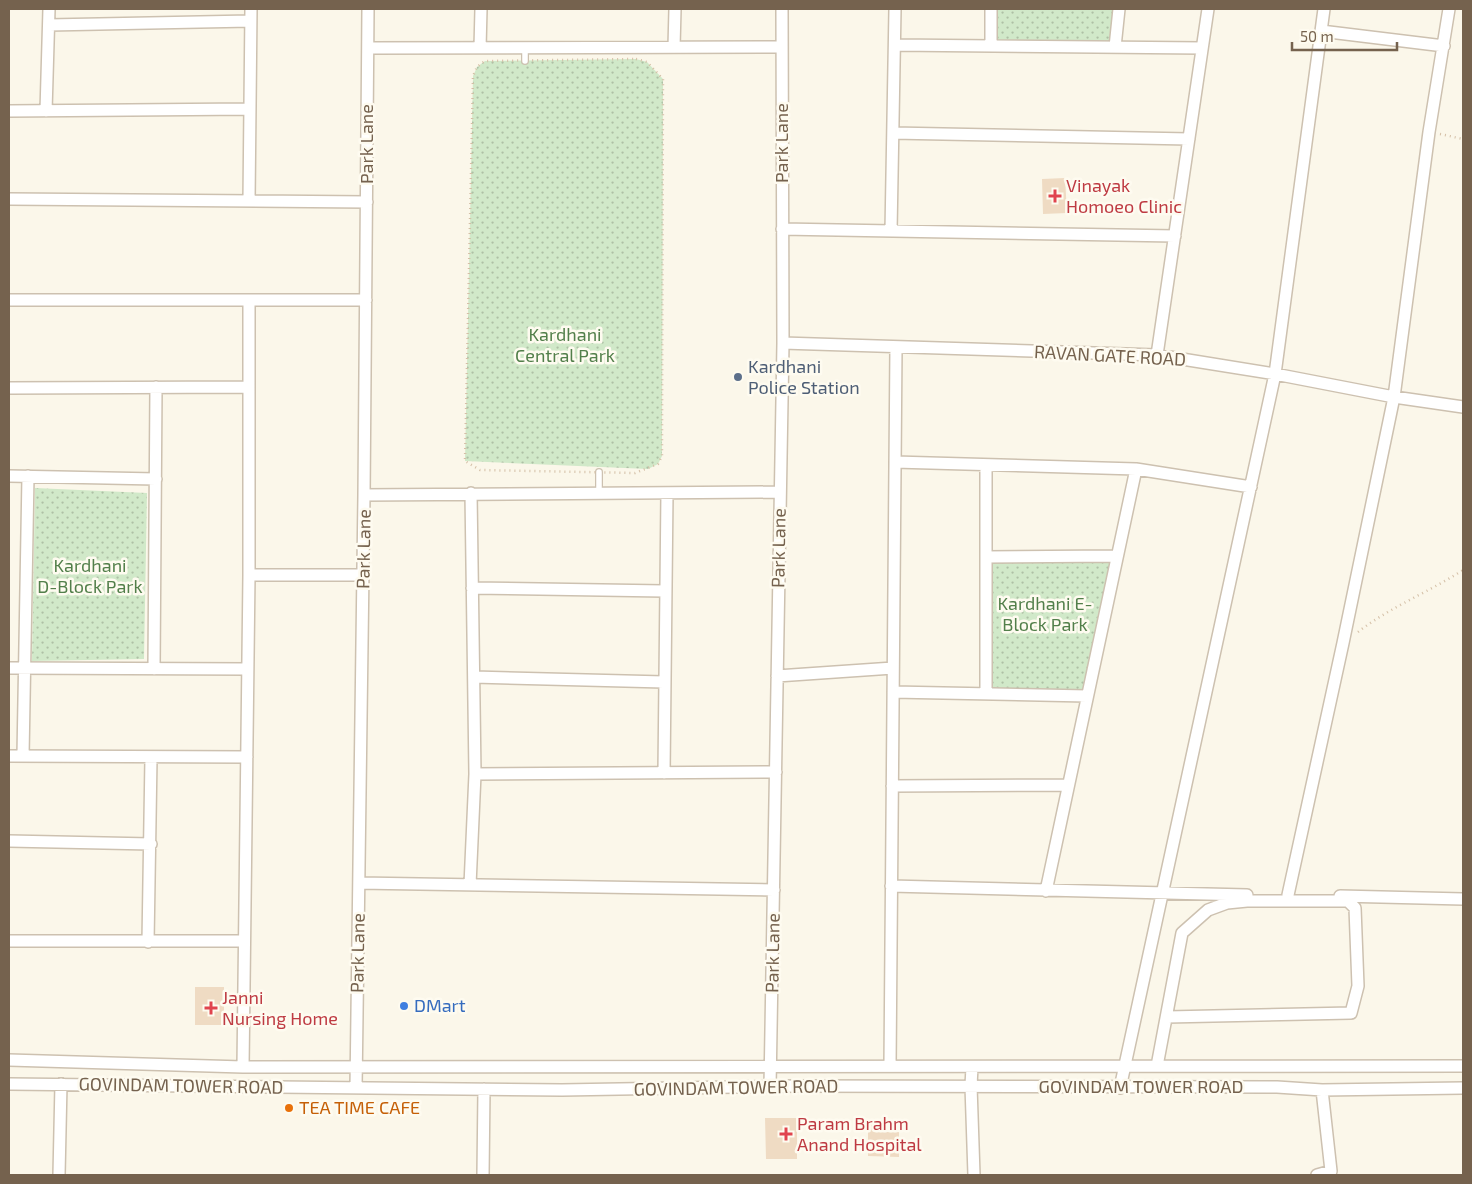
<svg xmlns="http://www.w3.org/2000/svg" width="1472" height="1184" font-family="'Exo 2',sans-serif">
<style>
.green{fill:url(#green-dots)}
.building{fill:#efdbc3}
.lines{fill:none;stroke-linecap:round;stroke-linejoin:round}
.service-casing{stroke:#cdc1b0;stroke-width:8}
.minor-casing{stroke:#cdc1b0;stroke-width:14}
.path{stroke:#d4bfa6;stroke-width:2.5;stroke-dasharray:1 4;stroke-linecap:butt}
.service{stroke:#fff;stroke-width:5.5}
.minor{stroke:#fff;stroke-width:11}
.health-dot{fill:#e0444e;stroke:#fefbf0;stroke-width:2}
.service-dot{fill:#5c6f8a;stroke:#fefbf0;stroke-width:2}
.shop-dot{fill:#3f7fe0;stroke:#fefbf0;stroke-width:2}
.food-dot{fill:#e8710a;stroke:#fefbf0;stroke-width:2}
.labels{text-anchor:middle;stroke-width:5;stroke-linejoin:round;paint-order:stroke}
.street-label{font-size:18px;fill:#75624e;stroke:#fefbf0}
.health-label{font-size:18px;fill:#be3a42;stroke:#fefbf0;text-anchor:start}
.park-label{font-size:18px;fill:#527f4a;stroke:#fefbf0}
.service-label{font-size:18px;fill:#4e5e75;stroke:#fefbf0;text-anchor:start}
.shop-label{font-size:18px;fill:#366cbe;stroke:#fefbf0;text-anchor:start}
.food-label{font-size:18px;fill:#c56008;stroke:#fefbf0;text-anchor:start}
</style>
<defs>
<pattern id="green-dots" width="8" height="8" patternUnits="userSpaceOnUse" patternTransform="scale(1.25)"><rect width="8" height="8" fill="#d1e9c9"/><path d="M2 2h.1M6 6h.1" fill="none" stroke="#aec0a5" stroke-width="1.8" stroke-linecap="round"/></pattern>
</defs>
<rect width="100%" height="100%" fill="#fbf7ea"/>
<path class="green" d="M991,9H1119L1115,47L991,45Z
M636,59L647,62L663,79L662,456L658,464L648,469L465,461L473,76L477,67L485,61Z
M35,488L147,493L144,659L32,661Z
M1117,556L1087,696L986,694V557Z"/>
<path class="building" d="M1065,178L1067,213L1043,214L1042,179Z
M195,987H224V1025H195Z
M765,1118H797V1159H766Z
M868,1120L899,1121V1157L868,1156Z"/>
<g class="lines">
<defs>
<path id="service" d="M525,61V47
M599,472V493"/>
<path id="minor" d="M49,25L250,21
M1321,31L1444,46
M895,45L1202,48
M991,45V9
M674,47L675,9
M1115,47L1119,9
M368,48L782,47
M480,48L481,9
M9,111L250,109
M46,111L49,9
M893,133L1189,139
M9,199L367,202
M249,201L251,9
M782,229L1175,236
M891,231L895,9
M9,300H366
M783,343L1157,355L1275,374L1394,397L1463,407
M1157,355L1208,9
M9,388L249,387
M895,462L1136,469L1251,487
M986,465V694
M9,476L156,479
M364,495L780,492
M986,557L1117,556
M249,575H363
M472,588L664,591
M9,668L247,669
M154,669L156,387
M777,676L893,668
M474,677L664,682
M893,692L1087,696
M9,756L247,757
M23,756L28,476
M664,773L667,493
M475,774L776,772
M892,786L1068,785
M9,841L151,844
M359,883L774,890
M470,885L475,774L471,493
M891,886L1247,895
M1046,891L1136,469
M1288,895L1343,643L1394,397L1429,132L1449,9
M1340,896L1463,899
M9,941H244
M148,942L151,758
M9,1060L243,1067L1463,1066
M890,1066L896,347
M1157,1066L1182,933L1208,910L1227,903L1247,901H1348L1355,908L1358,986L1351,1013L1167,1017
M243,1067L249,575V300
M972,1067L971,1086L974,1175
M9,1084L562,1090L797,1086L1277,1087L1322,1090L1463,1088
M770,1087L783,343L782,9
M356,1088L364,495L368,9
M1120,1088L1275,374L1324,9
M59,1175L61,1084
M483,1175L484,1089
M1317,1175L1331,1171L1322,1090"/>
</defs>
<use href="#service" class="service-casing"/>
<use href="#minor" class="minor-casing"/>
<path class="path" d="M636,59L647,62L663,79L662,456L658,464L635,473L480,470L465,461L473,76L477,67L485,61Z
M1440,134L1463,139
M1358,632C1390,607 1429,592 1463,570"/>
<use href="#service" class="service"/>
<use href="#minor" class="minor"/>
</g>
<g class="health-dot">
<path d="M1052.5 188.5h5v5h5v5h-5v5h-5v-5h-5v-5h5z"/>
<path d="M208.5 1000.5h5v5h5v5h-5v5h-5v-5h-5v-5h5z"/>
<path d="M783.5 1126.5h5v5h5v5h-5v5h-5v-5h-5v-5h5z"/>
</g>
<circle class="service-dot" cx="738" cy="377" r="5"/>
<circle class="shop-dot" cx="404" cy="1006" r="5"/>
<circle class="food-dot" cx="289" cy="1108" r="5"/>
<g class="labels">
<g class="street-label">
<text transform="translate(782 143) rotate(-90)" y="6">Park Lane</text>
<text transform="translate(367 144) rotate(-90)" y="6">Park Lane</text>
<text transform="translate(1110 356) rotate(3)" y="6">RAVAN GATE ROAD</text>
<text transform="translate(779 548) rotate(-89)" y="6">Park Lane</text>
<text transform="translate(364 549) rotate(-89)" y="6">Park Lane</text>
<text transform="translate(358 953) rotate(-89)" y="6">Park Lane</text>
<text transform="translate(773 953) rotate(-89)" y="6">Park Lane</text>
<text transform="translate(181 1086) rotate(1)" y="6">GOVINDAM TOWER ROAD</text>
<text x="1141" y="1093">GOVINDAM TOWER ROAD</text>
<text transform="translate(736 1088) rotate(-1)" y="6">GOVINDAM TOWER ROAD</text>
</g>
<g class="health-label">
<text x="1066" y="192">Vinayak<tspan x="1066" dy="21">Homoeo Clinic</tspan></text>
<text x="222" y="1004">Janni<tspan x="222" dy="21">Nursing Home</tspan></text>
<text x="797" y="1130">Param Brahm<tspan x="797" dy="21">Anand Hospital</tspan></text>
</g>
<g class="park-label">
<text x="565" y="341">Kardhani<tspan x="565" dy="21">Central Park</tspan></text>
<text x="90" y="572">Kardhani<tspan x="90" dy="21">D-Block Park</tspan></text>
<text x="1045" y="610">Kardhani E-<tspan x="1045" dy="21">Block Park</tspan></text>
</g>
<g class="service-label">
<text x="748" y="373">Kardhani<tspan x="748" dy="21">Police Station</tspan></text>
</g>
<g class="shop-label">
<text x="414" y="1012">DMart</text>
</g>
<g class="food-label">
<text x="299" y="1114">TEA TIME CAFE</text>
</g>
</g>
<rect width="1472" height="1184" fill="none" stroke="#75624e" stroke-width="20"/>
<path d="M1292 42v8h105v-8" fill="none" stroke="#75624e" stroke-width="2.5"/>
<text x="1300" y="42" font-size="15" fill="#75624e" stroke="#fefbf0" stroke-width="4" paint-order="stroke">50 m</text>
</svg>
